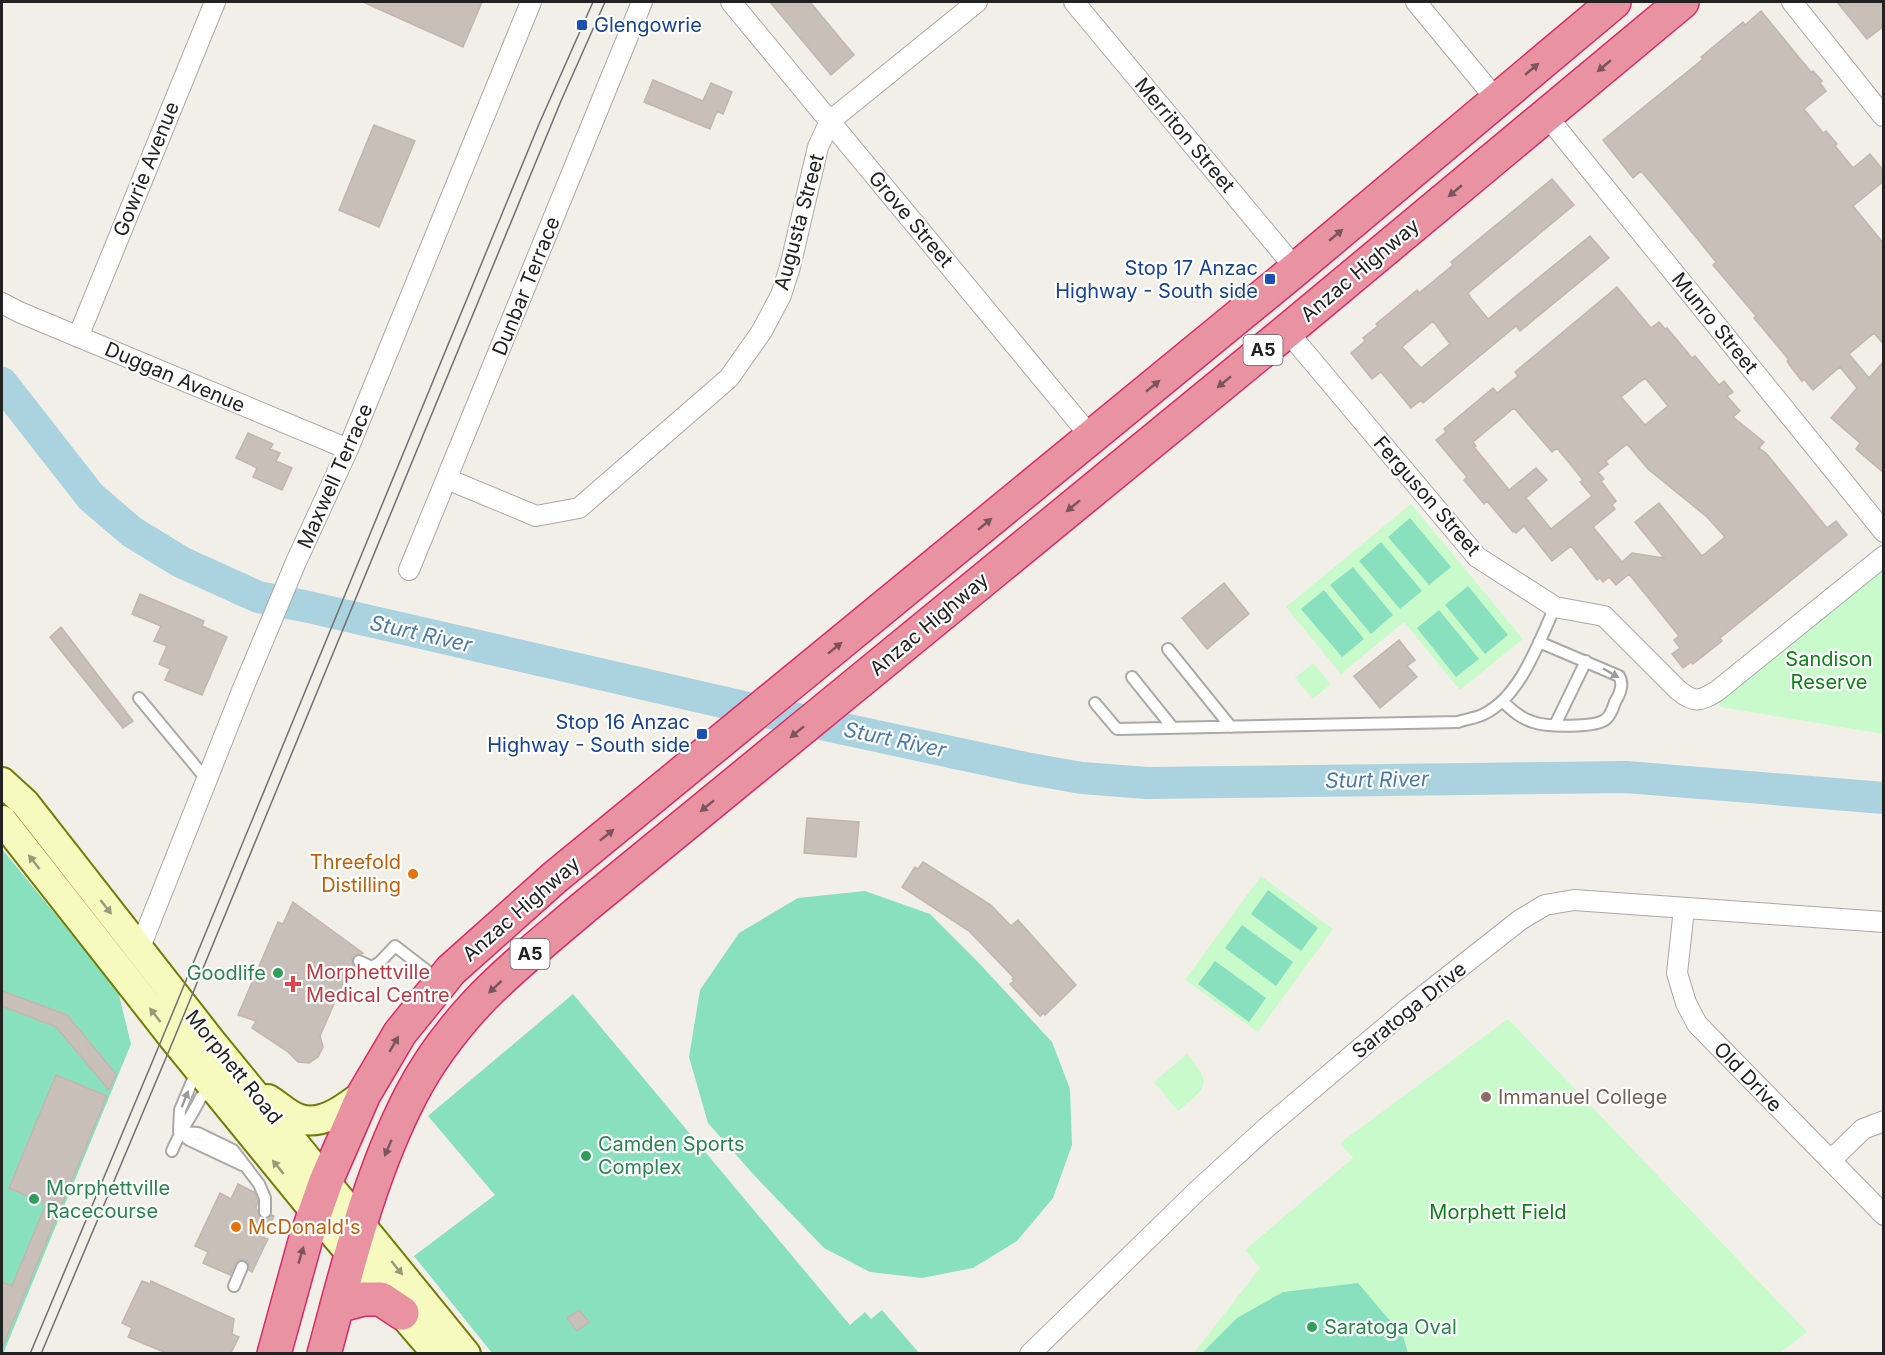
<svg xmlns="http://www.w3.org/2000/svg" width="1885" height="1355" font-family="Inter,sans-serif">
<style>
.park{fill:#c8facc}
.pitch{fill:#88e0be}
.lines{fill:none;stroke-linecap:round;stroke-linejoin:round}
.river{stroke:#aad3df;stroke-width:32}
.building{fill:#c7bfb8;stroke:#c4b6ab;stroke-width:1.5;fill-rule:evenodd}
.lane-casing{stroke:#a9a9a9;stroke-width:14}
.street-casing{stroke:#a9a9a9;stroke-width:22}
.secondary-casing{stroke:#707d05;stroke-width:32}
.highway-casing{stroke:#dc2a67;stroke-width:36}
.lane{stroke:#fff;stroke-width:10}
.street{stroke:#fff;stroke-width:20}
.secondary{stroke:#f7fabf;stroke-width:28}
.highway{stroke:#e892a2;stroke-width:33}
.tram{stroke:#707070;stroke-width:1.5}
.oneway{fill:#7b545c}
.oneway2{fill:#9c9c9c}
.oneway3{fill:#979978}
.transit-dot{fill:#1a4fb4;stroke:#fff;stroke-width:2}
.food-dot{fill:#e8710a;stroke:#fff;stroke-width:2}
.leisure-dot{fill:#2e9e5b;stroke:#fff;stroke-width:2}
.health-dot{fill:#e0444e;stroke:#fff;stroke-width:2}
.education-dot{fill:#8d6e63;stroke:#fff;stroke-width:2}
.labels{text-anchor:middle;stroke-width:4.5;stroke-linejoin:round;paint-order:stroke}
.shield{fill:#fff;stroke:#646464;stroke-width:1.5}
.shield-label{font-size:18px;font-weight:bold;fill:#222}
.transit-label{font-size:20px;fill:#164399;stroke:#fff;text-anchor:end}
.street-label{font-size:20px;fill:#222;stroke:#fff}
.park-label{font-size:20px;fill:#0c8416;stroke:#fff}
.food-label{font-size:20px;fill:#c56008;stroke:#fff;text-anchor:end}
.health-label{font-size:20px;fill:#be3a42;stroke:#fff;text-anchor:start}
.leisure-label{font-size:20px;fill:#27864d;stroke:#fff;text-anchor:start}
.education-label{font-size:20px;fill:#785e54;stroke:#fff;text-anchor:start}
.water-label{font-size:21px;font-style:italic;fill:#4a7aab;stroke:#fff}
</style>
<rect width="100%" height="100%" fill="#f2efe9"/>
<path class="park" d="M1411,504L1523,639L1460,690L1404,622L1341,674L1286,607Z
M1883,556V734L1720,707L1717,691Z
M1313,663L1331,684L1313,699L1295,678Z
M1261,876L1333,929L1258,1032L1185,980Z
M1508,1019L1807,1332L1778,1354H1193L1260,1268L1245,1250L1353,1158L1340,1143Z
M1187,1054C1213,1085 1207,1087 1178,1111L1154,1082Z"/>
<path class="pitch" d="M1410,518L1451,567L1429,585L1388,537Z
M1381,542L1422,591L1400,609L1359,561Z
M1353,567L1393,615L1371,634L1330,585Z
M1468,586L1508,635L1485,654L1445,605Z
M1324,590L1364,639L1342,657L1301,609Z
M1439,610L1479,659L1456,677L1417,628Z
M2,849L118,991L131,1044L3,1354L2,1353Z
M1268,890L1318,928L1301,951L1251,914Z
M865,891L930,914L978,962L1052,1042L1070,1089L1072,1145L1053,1198L1017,1241L973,1268L922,1278L870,1272L824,1248L753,1174L708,1123L689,1057L700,990L739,933L798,898Z
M1242,925L1293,962L1276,986L1225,948Z
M1215,961L1266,998L1249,1022L1198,984Z
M573,994L850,1325L865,1312L871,1319L882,1310L919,1353H492L414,1256L495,1195L428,1116Z
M1358,1283L1403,1336L1408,1353H1202L1237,1318L1283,1292Z"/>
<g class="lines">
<path class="river" d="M2,383L91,497L132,532L181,562L258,597L304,606L779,715L1025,768L1082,778L1147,783L1626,777L1884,798"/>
</g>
<path class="building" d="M363,2H482L463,47Z
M770,2H810L854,55L831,75Z
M1837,2H1884V26L1867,39Z
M1761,11L1811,72L1813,71L1822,81L1820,83L1826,91L1804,109L1823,133L1826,131L1837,144L1835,146L1853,168L1870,154L1884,171V181L1853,206L1884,244V345L1874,333L1849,354L1869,378L1884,361V473L1856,449L1860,443L1831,418L1857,388L1840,367L1813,390L1804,379L1802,381L1791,367L1787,361L1789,360L1754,318L1756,316L1713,265L1716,262L1669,204L1641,171L1633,178L1603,140L1703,59L1701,57L1743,22L1745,25Z
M653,80L703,101L711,83L732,92L723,114L717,111L710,129L644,102Z
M374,125L415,141L379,227L339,210Z
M1552,179L1574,205L1468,293L1471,298L1488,319L1590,236L1609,258L1520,331L1516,326L1423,403L1421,400L1411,408L1381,372L1372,379L1351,353L1365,341L1363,338L1378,326L1376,324L1417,290L1419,293L1453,265L1451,262ZM1433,321L1450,344L1421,368L1402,347Z
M1617,287L1651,328L1659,322L1665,329L1667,328L1692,358L1695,356L1719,385L1724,381L1733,392L1727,396L1740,411L1733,417L1764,442L1759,448L1766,453L1827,528L1836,521L1847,535L1735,626L1720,638L1722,641L1693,664L1691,662L1683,668L1672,654L1680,648L1674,640L1679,636L1629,574L1616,585L1609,577L1603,582L1600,578L1597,580L1571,546L1552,561L1524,526L1516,533L1514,531L1513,532L1487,501L1484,504L1464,480L1467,477L1436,440L1446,432L1444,429L1493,388L1497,393L1518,376L1515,372ZM1645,378L1668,406L1645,425L1621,397ZM1514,408L1552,452L1557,448L1583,480L1580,482L1592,496L1551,529L1526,498L1547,480L1536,468L1509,490L1474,447L1476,446L1473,442ZM1627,444L1648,469L1707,517L1725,537L1702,556L1659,503L1635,522L1664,558L1632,553L1622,562L1593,527L1615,509L1612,505L1616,501L1601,481L1604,479L1598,472L1608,464L1606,461Z
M248,433L273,444L270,449L280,453L276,461L292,468L282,490L253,477L257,468L236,458Z
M1224,583L1249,614L1207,649L1182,618Z
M140,594L204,621L202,626L227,637L202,695L165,680L170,669L159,664L167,646L154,641L161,626L132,614Z
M61,627L133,721L123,728L50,637Z
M1399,640L1415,660L1407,666L1417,677L1380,708L1354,676Z
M807,818L859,822L856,857L804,853Z
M923,862L991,905L1011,926L1018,920L1076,985L1045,1015L1044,1013L1040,1016L1010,984L1014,981L1012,979L1014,978L969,931L902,887L915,867L918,869Z
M293,902L363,953L352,957L353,965L357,968L354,977L347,974L320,1036L323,1047L318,1057L309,1063L298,1062L288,1052L252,1028L256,1021L238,1015L278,922L283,924Z
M2,991L67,1015L116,1074L109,1090L56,1027L2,1006Z
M56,1075L107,1096L2,1348V1282L12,1286L46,1204L9,1188Z
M238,1184L254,1192L258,1200L256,1208L261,1218L266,1219L272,1215L274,1216L264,1238L268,1239L252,1272L249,1270L248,1262L240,1260L235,1264L230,1275L203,1263L208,1252L195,1246L220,1193L231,1199Z
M142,1281L150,1284L151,1281L234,1319L232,1334L239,1337L231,1353H166L128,1337L132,1328L122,1323Z
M579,1310L589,1322L577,1331L567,1318Z"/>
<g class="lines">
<defs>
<path id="lane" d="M1168,649L1231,727
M1132,677L1173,728
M139,698L207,780
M1502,701C1512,710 1520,718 1533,722C1546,727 1596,728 1606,719C1611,715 1613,708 1615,702C1620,694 1624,684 1619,676L1539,642
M1095,703L1117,729L1458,722C1466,719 1477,718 1484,714C1521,696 1539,641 1555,607
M1555,725L1586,661
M359,961L372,967L380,962L395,946L439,980
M179,1131L180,1110L196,1072
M179,1132L198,1133L233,1150L259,1184L265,1198V1212
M180,1132L189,1140L242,1165
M172,1151C180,1131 192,1116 201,1097L214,1091
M234,1286L242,1267"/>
<path id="street" d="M731,2L1091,437
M1074,2L1296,269
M1416,2L1496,99
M1792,2L1883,116
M1546,115L1884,532
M2,303L19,312L348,449
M1287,331L1477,557L1555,607L1604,616L1678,690C1694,703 1699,702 1717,691L1884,556
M78,337L215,2
M447,479L536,516L579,508L729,378L762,331L781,295L790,267L818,147L830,121L977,2
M409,570L642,2
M1684,909L1677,973L1686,1003L1697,1024L1884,1215
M139,950L242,691L296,562L348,449L531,2
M1831,1160L1863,1129L1884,1121
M1030,1354L1197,1191L1266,1128L1407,1009L1520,920L1545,905L1574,900L1884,922"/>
<path id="secondary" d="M2,782L25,803L211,1041L466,1354
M2,820L174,1039L315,1212L437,1354
M268,1099C278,1105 289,1116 300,1119C324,1126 346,1107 364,1094"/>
<path id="highway" d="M337,1306L363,1299H381L402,1313
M274,1354L306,1238L326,1181L364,1094L400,1033L451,970L554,878L1296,269L1614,2
M324,1354C348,1266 369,1176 411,1095C428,1062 452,1030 477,1003C509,969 547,939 582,909L1287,331L1682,2"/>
</defs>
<use href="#lane" class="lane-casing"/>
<use href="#street" class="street-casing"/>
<use href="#secondary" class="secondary-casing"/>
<use href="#highway" class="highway-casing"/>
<use href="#lane" class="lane"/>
<use href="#street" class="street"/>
<use href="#secondary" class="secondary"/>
<use href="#highway" class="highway"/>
<path class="tram" d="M30,1354L166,1029L539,124L593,2
M41,1354L171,1046L561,101L605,2"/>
</g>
<defs><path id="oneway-solid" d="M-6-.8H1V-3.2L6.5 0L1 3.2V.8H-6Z" transform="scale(1.5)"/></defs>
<g class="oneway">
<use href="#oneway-solid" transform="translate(1604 66) rotate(140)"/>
<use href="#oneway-solid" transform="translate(1532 69) rotate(-40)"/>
<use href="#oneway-solid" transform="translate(1455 191) rotate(140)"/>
<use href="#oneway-solid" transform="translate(1336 235) rotate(-40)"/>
<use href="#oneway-solid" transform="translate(1224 382) rotate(141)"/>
<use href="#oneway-solid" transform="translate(1153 386) rotate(-39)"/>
<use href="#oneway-solid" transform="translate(1073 506) rotate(141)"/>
<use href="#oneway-solid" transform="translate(985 524) rotate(-40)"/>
<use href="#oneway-solid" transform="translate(835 648) rotate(-39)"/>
<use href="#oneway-solid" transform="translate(797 732) rotate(141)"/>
<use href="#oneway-solid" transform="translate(707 806) rotate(141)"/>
<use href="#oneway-solid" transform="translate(607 835) rotate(-39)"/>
<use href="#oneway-solid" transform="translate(495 987) rotate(137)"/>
<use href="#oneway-solid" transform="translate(394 1044) rotate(-60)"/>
<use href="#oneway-solid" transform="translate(388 1148) rotate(113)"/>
<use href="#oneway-solid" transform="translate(301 1255) rotate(-74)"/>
</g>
<g class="oneway2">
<use href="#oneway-solid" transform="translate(1611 673) rotate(30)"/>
<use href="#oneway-solid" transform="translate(185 1099) rotate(-68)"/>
</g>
<g class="oneway3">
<use href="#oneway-solid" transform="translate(34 862) rotate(-128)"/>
<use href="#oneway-solid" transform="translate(106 907) rotate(52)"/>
<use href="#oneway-solid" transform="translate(155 1015) rotate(-128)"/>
<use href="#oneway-solid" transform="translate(278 1167) rotate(-129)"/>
<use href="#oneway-solid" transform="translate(397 1268) rotate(51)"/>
</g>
<g class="transit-dot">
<rect x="576" y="19" width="12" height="12" rx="3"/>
<rect x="1264" y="273" width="12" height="12" rx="3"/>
<rect x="696" y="728" width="12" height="12" rx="3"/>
</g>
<g class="food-dot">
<circle cx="413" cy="874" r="6"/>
<circle cx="236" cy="1227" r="6"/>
</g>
<g class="leisure-dot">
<circle cx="278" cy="973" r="6"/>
<circle cx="586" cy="1156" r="6"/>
<circle cx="34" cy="1199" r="6"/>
<circle cx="1312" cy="1327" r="6"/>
</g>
<path class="health-dot" d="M290 975h6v6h6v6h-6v6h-6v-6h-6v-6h6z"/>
<circle class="education-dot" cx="1486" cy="1097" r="6"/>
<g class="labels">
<g class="shield">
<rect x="1243.5" y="335" width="39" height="30" rx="4.5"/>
<rect x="510.5" y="939" width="39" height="30" rx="4.5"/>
</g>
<g class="shield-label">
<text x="1263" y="356">A5</text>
<text x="530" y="960">A5</text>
</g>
<g class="transit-label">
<text x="594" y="32" text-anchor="start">Glengowrie</text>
<text x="1258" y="275">Stop 17 Anzac<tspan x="1258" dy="23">Highway - South side</tspan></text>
<text x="690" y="729">Stop 16 Anzac<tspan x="690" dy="23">Highway - South side</tspan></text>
</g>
<g class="street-label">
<text transform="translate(1185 135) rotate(50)" y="7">Merriton Street</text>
<text transform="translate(146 169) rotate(-68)" y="7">Gowrie Avenue</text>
<text transform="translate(911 219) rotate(50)" y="7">Grove Street</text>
<text transform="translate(799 222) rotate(-75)" y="7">Augusta Street</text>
<text transform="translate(1360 270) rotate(-40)" y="7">Anzac Highway</text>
<text transform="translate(526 286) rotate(-68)" y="7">Dunbar Terrace</text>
<text transform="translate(1715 323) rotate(51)" y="7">Munro Street</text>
<text transform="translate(175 377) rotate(23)" y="7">Duggan Avenue</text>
<text transform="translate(335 476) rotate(-66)" y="7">Maxwell Terrace</text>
<text transform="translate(1427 496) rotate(49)" y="7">Ferguson Street</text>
<text transform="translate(929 624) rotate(-40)" y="7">Anzac Highway</text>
<text transform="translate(521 909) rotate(-41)" y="7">Anzac Highway</text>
<text transform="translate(1409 1010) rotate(-39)" y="7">Saratoga Drive</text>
<text transform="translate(234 1067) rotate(51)" y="7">Morphett Road</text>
<text transform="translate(1748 1077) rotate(46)" y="7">Old Drive</text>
</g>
<g class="park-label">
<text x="1829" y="666">Sandison<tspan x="1829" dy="23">Reserve</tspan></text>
<text x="1498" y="1219">Morphett Field</text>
</g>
<g class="food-label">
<text x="401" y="869">Threefold<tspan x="401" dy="23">Distilling</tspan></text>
<text x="248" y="1234" text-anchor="start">McDonald's</text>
</g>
<g class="health-label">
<text x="306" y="979">Morphettville<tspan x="306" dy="23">Medical Centre</tspan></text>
</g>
<g class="leisure-label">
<text x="266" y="980" text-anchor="end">Goodlife</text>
<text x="598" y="1151">Camden Sports<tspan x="598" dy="23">Complex</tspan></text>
<text x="46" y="1195">Morphettville<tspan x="46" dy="23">Racecourse</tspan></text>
<text x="1324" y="1334">Saratoga Oval</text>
</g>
<g class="education-label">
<text x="1498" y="1104">Immanuel College</text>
</g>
<g class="water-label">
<text transform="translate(421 634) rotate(13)" y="7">Sturt River</text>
<text transform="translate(895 740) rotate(12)" y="7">Sturt River</text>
<text transform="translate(1377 780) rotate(-1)" y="7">Sturt River</text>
</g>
</g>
<rect width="1885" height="1355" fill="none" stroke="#222222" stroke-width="6"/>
</svg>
